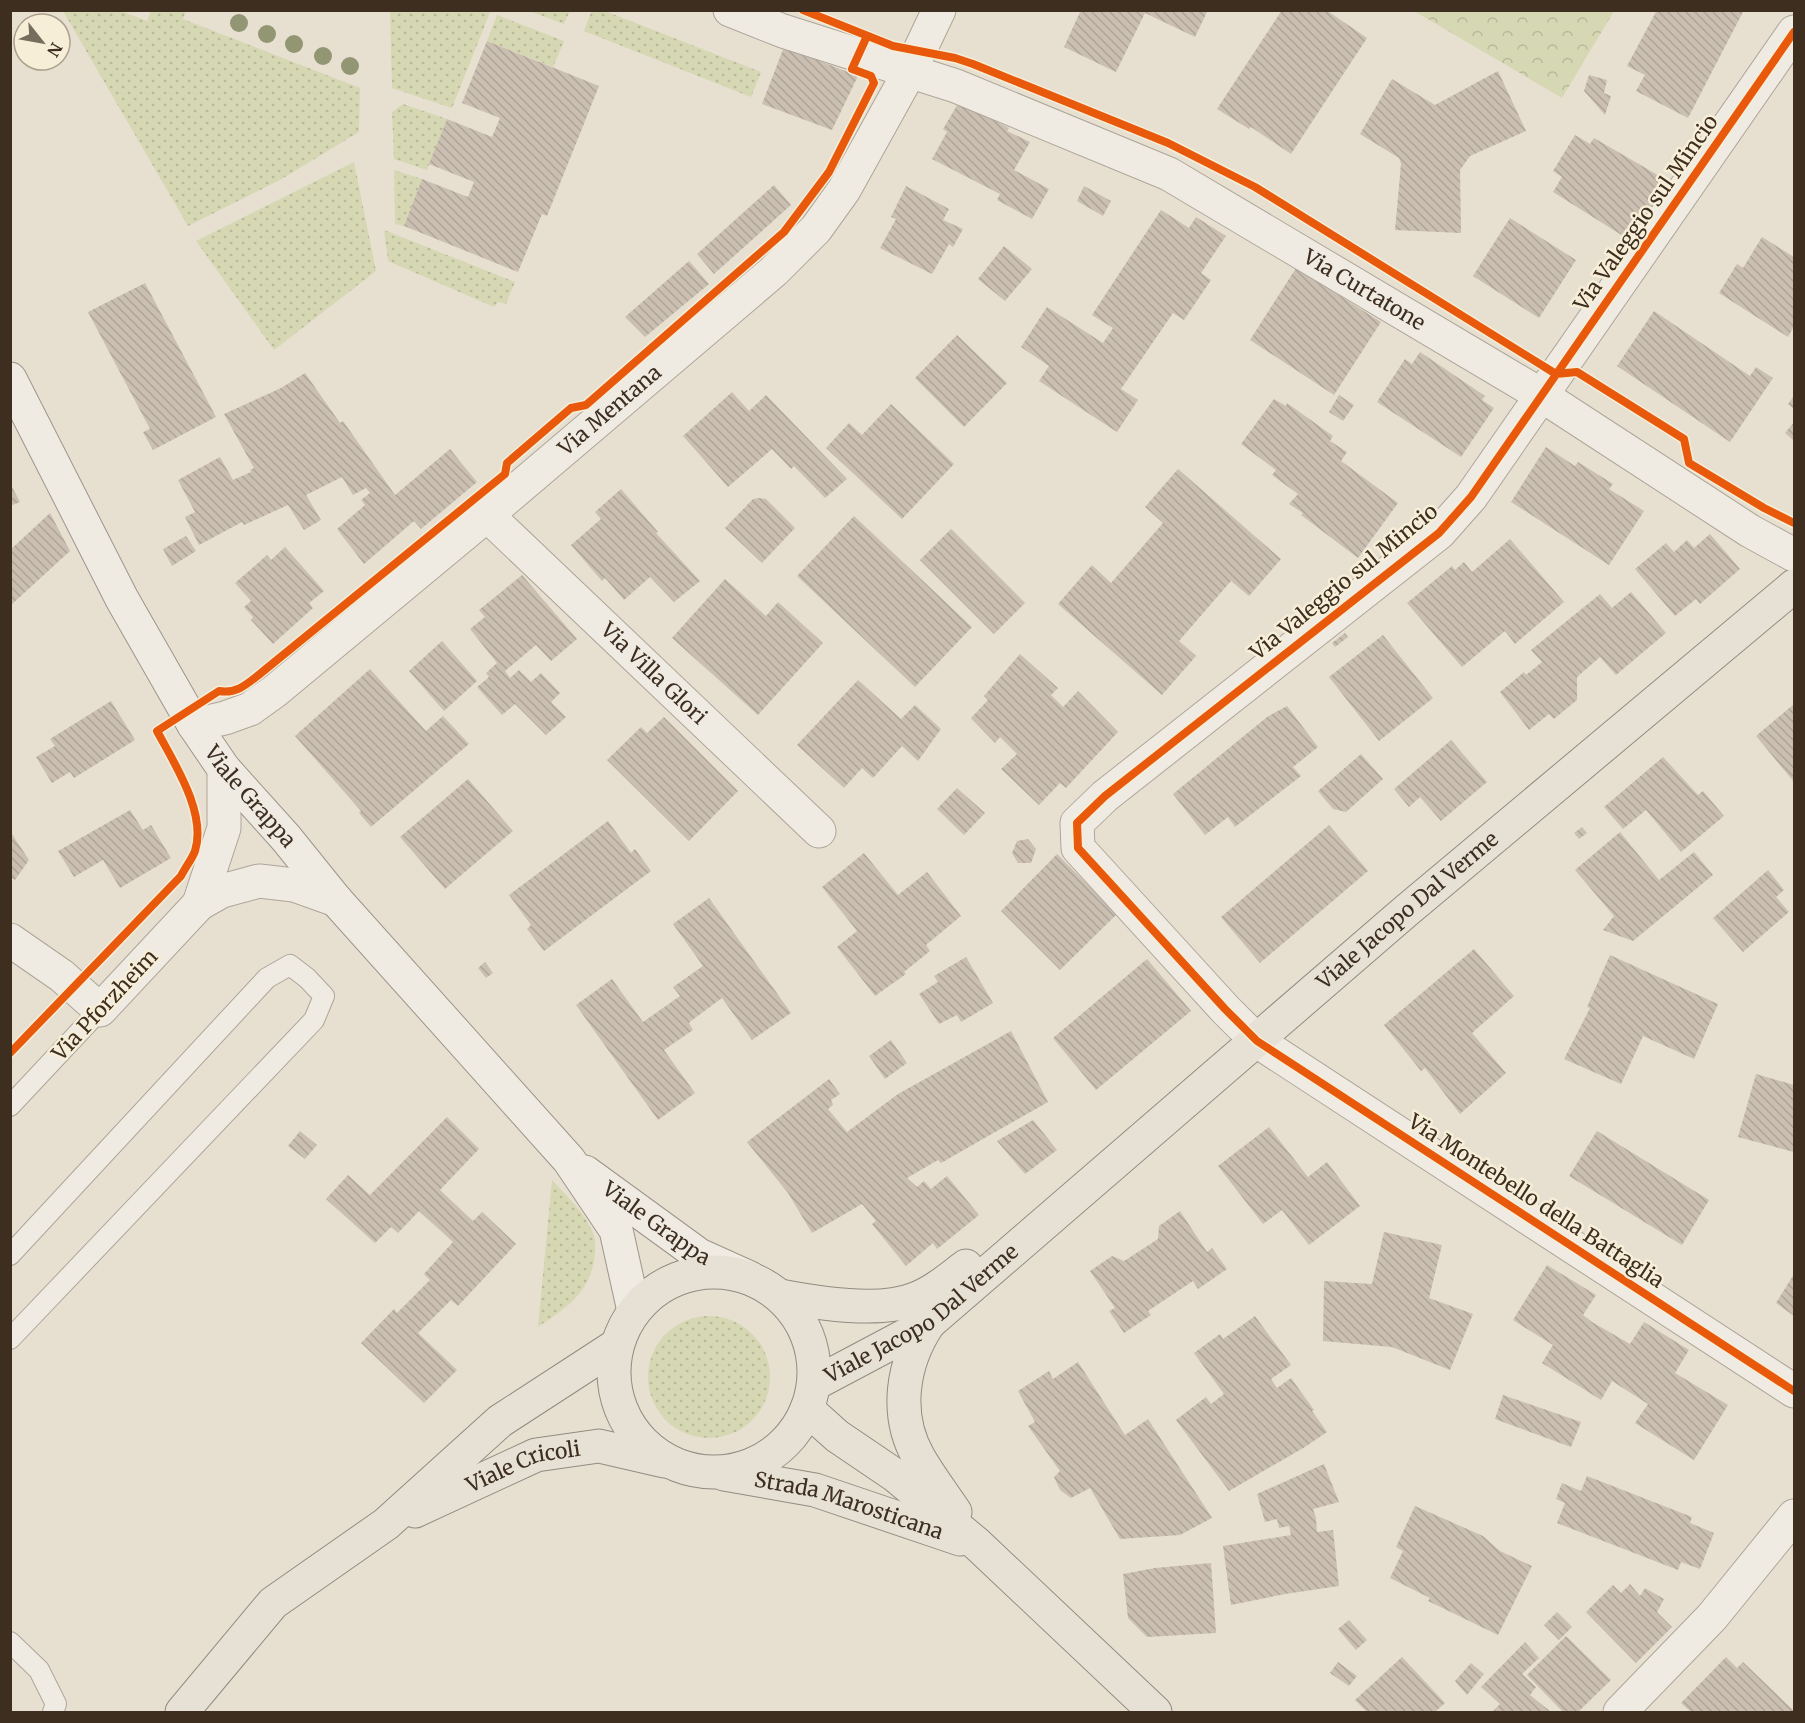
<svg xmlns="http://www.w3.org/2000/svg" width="1805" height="1723" font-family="Merriweather,serif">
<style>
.grass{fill:url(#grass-dots)}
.park{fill:url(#park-crowns)}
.building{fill:url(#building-back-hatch)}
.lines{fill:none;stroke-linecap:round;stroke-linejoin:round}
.lane-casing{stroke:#ada599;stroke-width:22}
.street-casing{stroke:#ada599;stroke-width:35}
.secondary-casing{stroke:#9c958a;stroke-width:35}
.primary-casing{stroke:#928b80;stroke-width:35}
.lane{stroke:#efebe3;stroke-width:20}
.street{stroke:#efebe3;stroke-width:33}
.secondary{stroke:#efebe3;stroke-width:33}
.primary{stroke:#e6e1d4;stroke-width:33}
.cycleway-casing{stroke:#f7eed8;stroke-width:11}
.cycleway{stroke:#e8590c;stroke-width:8}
.tree{fill:#929673}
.labels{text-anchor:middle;stroke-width:5;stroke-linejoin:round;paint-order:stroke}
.street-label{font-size:21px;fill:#3d2e20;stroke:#f7eed8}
</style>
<defs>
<pattern id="grass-dots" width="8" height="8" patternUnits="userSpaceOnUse" patternTransform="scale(1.5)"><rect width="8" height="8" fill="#d6d7b3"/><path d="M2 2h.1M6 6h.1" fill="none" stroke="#b9b99a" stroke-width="1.8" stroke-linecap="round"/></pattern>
<pattern id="park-crowns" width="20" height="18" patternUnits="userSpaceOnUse" patternTransform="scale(1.5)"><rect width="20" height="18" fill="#d6d7b3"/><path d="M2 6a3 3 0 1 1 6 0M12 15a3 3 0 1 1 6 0" fill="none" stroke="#b9b99a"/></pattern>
<pattern id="building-back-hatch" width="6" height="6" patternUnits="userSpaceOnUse" patternTransform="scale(1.5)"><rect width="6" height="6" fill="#cbbfb2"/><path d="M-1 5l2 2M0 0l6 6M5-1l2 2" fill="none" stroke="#afa499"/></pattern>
</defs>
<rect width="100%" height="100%" fill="#e7e0d1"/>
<path class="grass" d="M592,10L605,11L761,72L751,97L584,31Z
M63,11H121L147,21L151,11H186L183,19L360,88L359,132L280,180L188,226Z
M486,11L490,12L452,108L392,88L390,11Z
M529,11L570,10V11L564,24Z
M497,15L564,41L553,67L487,41Z
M403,104L447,119L427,170L394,159L392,112Z
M354,162L376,271L274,350L196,241Z
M394,170L422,179L404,226L395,224Z
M384,230L515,282L506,304L498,302L494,307L388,261Z
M552,1180C566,1195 581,1209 590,1227C595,1234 596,1245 595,1254C591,1292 568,1307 538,1327Z
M648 1377a61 61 0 1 1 122 0a61 61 0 1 1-122 0Z"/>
<path class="park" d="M1414,11H1614L1562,98Z"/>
<path class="building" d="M1081,10H1208L1195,37L1145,13L1116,72L1064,47Z
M1282,10H1326L1367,38L1291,154L1251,127L1249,129L1217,109Z
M1657,10H1744L1688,118L1636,91L1645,75L1627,66Z
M487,41L599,86L547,216L542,214L518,272L404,226L422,179L468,197L474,182L429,164L447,119L492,137L500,118L462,103Z
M784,47L858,76L832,130L762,104Z
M1498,71L1526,131L1470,156L1460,170L1461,233L1395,230L1401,164L1399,158L1360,134L1392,79L1435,105Z
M1589,75L1607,80L1604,93L1611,96L1605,115L1584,91Z
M959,102L1009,128L1007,131L1030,142L1014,170L1049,189L1032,219L997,200L1000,194L932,159L947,132L943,129Z
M1575,135L1590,144L1594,138L1668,181L1631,241L1553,192L1562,177L1553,171Z
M774,185L791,205L714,274L697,254Z
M906,186L949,209L943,220L963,229L953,247L949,244L932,274L880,248L896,219L891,217Z
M1084,186L1111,201L1103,216L1077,201Z
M1161,210L1189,228L1196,217L1226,236L1201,273L1211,280L1184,320L1173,313L1121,389L1138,400L1117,432L1039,381L1049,366L1021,347L1047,307L1103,343L1113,328L1092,315Z
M1510,218L1576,260L1539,318L1473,276Z
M1762,237L1794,257V326L1788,337L1719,293L1737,264L1743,268Z
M1004,246L1032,269L1005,301L978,279Z
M689,261L709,284L645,337L625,317Z
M1296,268L1381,322L1334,395L1250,340Z
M145,283L216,417L153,450L143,432L150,429L88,312Z
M1654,311L1750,376L1756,367L1773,378L1730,442L1617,366Z
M957,335L1007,383L964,427L915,378Z
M1420,352L1485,396L1482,400L1494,408L1461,457L1377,402L1405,359L1412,364Z
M305,373L340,423L343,421L395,495L450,449L477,482L421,529L414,521L364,564L337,529L365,505L361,500L370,493L366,488L353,495L342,477L306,495L321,520L304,530L288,505L244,525L242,522L199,545L185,517L195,512L178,480L220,457L233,480L251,472L250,470L254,468L224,414L281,388Z
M732,392L749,411L766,395L847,479L825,498L794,466L791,469L772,449L728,487L683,436Z
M1339,395L1354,405L1343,421L1329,412Z
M1794,396V409L1788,404Z
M1274,399L1286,406L1287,403L1333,436L1330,441L1347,452L1341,461L1398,503L1358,558L1301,515L1303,513L1289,504L1298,494L1272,475L1276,470L1241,444Z
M891,404L954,464L902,519L826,448L849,423L862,435Z
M1794,422V441L1785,433Z
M1546,447L1575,466L1578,462L1613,484L1609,489L1644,511L1609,565L1511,502Z
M1178,469L1281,559L1249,596L1231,581L1179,641L1196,656L1162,695L1058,604L1092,565L1111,583L1163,523L1145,507Z
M10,483L20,502L10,506Z
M621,489L658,532L656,533L700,581L674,602L650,577L624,600L605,578L602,581L571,545L601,519L595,512Z
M759,498L766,499L795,528L762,563L725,528L753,499Z
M50,513L70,551L10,606V550Z
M854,516L972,627L915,687L797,576Z
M951,529L1025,603L994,634L920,560Z
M1710,534L1740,569L1700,604L1696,599L1675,616L1635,569L1666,543L1674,552L1687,540L1694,548Z
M186,536L196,551L172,566L163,549Z
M1510,539L1564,602L1515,644L1505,631L1462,667L1407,603L1452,566L1455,570L1464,562L1472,572Z
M285,547L324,591L309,603L313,608L273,644L251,620L253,617L244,607L251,601L235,583L267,555L271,560Z
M522,575L577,639L551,661L536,645L505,671L510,678L519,670L531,682L541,673L560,693L551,702L566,717L546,735L515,704L502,715L477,687L489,677L486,673L497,663L470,629L485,617L479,610Z
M725,579L766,616L778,602L823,643L758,715L672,638Z
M1631,592L1666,633L1616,675L1600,657L1577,677V700L1554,719L1549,714L1529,730L1500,692L1524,672L1526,675L1542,662L1531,650L1600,594L1612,608Z
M1345,633L1348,637L1335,647L1332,643Z
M1383,635L1433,698L1379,741L1329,677Z
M442,641L477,681L444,711L409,671Z
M1020,654L1058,688L1051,695L1063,707L1078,691L1118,732L1066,788L1060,783L1039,805L1001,769L1017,754L1000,737L995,743L971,718L988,700L984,696Z
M370,669L426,731L443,716L469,744L371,827L359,813L361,811L295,736Z
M858,680L901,719L915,705L941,729L918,761L902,746L873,778L862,768L844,788L797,745Z
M111,701L135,740L74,778L70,772L52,783L36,757L55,746L50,739Z
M1794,704V782L1756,736Z
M1287,706L1318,747L1293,767L1301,776L1235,827L1228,817L1205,835L1173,794L1267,717Z
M664,717L738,791L689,841L607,760L641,727L647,733Z
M1451,740L1487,782L1441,821L1420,797L1409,807L1394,789Z
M1361,754L1383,779L1346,812L1333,809L1318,791Z
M1663,757L1698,795L1703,791L1724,816L1681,852L1646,810L1623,829L1604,807Z
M468,779L513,831L445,889L400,837Z
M957,788L985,813L964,835L937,809Z
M130,810L143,830L151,825L171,858L120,888L103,860L74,877L58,851Z
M608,821L631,853L635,849L651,871L544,951L527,929L531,925L509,895Z
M1329,825L1368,871L1260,963L1221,917Z
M1582,827L1587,833L1579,839L1574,833Z
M10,831L29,860L15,880L10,877Z
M1620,832L1659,880L1694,852L1713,875L1633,941L1603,930L1614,916L1575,870Z
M1028,839L1036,849L1031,863H1018L1012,853L1017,841Z
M864,853L898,895L927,872L961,916L926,945L930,951L904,972L906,974L875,996L837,947L857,931L822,887Z
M1057,854L1117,914L1060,970L1001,911Z
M1768,870L1784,890L1776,897L1789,912L1743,952L1713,918Z
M709,898L791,1013L752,1040L722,998L691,1021L689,1023L693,1030L664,1050L695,1093L658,1120L576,1005L612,979L643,1022L680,996L673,987L703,966L673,924Z
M1474,949L1514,996L1472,1033L1506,1073L1460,1114L1425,1068L1421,1071L1384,1025Z
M1610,955L1718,1004L1694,1059L1643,1036L1621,1084L1564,1059L1590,1008L1587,1007Z
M966,957L993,1003L961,1022L957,1015L939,1024L919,994L938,982L934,976Z
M1147,959L1191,1011L1096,1090L1053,1038Z
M485,962L493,973L486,978L478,968Z
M1011,1031L1048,1102L941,1163L938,1160L907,1178L917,1187L924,1181L931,1189L947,1176L979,1215L937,1249L933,1243L906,1266L872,1224L876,1221L862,1204L812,1233L788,1193L747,1142L829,1079L840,1094L831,1100L833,1105L828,1109L847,1132L898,1094Z
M891,1040L907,1063L885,1079L869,1056Z
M1756,1074L1794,1085V1152L1738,1137Z
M447,1117L479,1149L440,1190L473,1221L482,1212L516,1244L458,1306L451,1300L418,1333L457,1370L424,1403L361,1343L394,1309L397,1313L430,1280L424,1274L453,1242L419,1211L398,1233L391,1227L375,1243L326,1199L348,1175L370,1195Z
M1033,1120L1057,1150L1025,1174L997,1141Z
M1269,1127L1308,1177L1327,1162L1360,1206L1309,1245L1282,1210L1263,1224L1218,1166Z
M300,1131L317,1145L305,1159L288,1146Z
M1597,1131L1709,1200L1682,1245L1569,1176Z
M1180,1211L1207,1252L1212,1248L1227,1269L1198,1289L1193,1281L1148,1311L1151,1315L1124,1333L1109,1311L1115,1308L1090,1271L1112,1256L1124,1261L1158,1239L1159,1226Z
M1384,1232L1442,1245L1429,1298L1473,1314L1450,1370L1392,1347L1323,1341L1324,1281L1372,1284Z
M1547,1265L1596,1295L1583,1315L1592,1322L1630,1344L1644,1322L1689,1350L1675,1373L1728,1405L1694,1460L1635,1423L1648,1404L1612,1381L1601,1400L1542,1363L1553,1345L1513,1320Z
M1794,1274V1316L1776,1303Z
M1255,1316L1291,1365L1271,1379L1277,1388L1291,1378L1314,1410L1312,1411L1327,1432L1305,1447L1229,1491L1176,1420L1206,1397L1211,1404L1224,1394L1194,1353L1220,1334L1223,1339Z
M1078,1362L1125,1435L1148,1419L1212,1518L1180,1535L1120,1539L1090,1488L1071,1498L1060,1490L1054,1477L1060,1471L1028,1426L1035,1422L1018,1391L1049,1371L1053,1379Z
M1503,1395L1581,1422L1571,1447L1495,1419Z
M1324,1464L1339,1502L1313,1509L1316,1518L1317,1532L1333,1530L1339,1586L1285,1594L1231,1605L1223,1546L1291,1535L1289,1526L1279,1528L1277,1519L1265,1522L1257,1494Z
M1587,1476L1692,1517L1690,1523L1714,1533L1700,1569L1681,1562L1678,1570L1557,1523L1565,1503L1556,1499L1562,1483L1581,1491Z
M1415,1506L1483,1536L1500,1551L1532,1566L1498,1635L1428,1601L1430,1598L1390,1578L1403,1551L1396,1547Z
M1211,1563L1216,1633L1147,1637L1128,1618L1123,1574L1155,1568Z
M1630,1584L1640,1596L1645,1588L1664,1599L1657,1612L1672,1627L1636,1663L1586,1612L1613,1585L1621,1593Z
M1557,1612L1572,1627L1559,1640L1544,1625Z
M1349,1620L1367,1640L1356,1650L1338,1629Z
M1566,1636L1611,1680L1578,1712H1563L1527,1675Z
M1525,1642L1539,1658L1522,1674L1536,1687L1530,1695L1551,1712H1492L1500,1704L1481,1687Z
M1402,1657L1445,1703L1435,1712H1367L1355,1700Z
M1726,1657L1737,1668L1743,1662L1794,1711L1691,1712L1681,1703Z
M1338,1662L1357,1676L1349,1686L1330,1673Z
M1471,1663L1484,1674L1467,1695L1455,1681Z"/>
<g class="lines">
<defs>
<path id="lane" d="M10,1106L100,1010
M10,1255L267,978L290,965L307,978L324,996L314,1020L10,1339
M10,1642L39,1670L56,1704L53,1712"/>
<g id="street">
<path id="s1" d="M730,10L783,31L956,86L1169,174L1541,395L1750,531L1794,555"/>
<path d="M1794,32L1471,497L1439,533L1105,796L1077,823L1078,848L1225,1009L1257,1041L1794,1391"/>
<path id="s2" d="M487,515L819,831"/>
<path id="s3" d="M194,725L225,718L250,709L275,691L487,515L774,271L816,229L844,190L910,71L939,10"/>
<path d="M199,904L224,828V769"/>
<path d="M10,940L62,976L100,1010L199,904L222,891L259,881L294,885L336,900"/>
<path d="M1620,1712L1712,1617L1794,1516"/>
</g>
<g id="secondary">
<path id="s4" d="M10,379L122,599L194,725L224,769L286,838L336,900L569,1160L616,1230L634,1311"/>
<path id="s5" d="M585,1172L699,1255L750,1278"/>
</g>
<g id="primary">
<circle cx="714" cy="1372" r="100"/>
<path d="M780,1296C816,1303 880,1313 915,1299C934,1292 950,1278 966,1266"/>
<path d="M929,1323C902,1363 894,1415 919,1458C930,1477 943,1494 955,1512"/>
<path id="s6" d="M814,1384L929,1323L1406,911L1794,586"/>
<path d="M807,1409L837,1436L896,1476L977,1544L1155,1712"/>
<path id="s7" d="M724,1474L815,1490L960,1539"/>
<path id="s8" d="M415,1511L536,1455L599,1446L664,1461"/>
<path d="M182,1712L273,1603L386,1524L500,1421L617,1345"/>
</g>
</defs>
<use href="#lane" class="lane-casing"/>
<use href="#street" class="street-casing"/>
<use href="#secondary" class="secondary-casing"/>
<use href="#primary" class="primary-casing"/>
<use href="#lane" class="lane"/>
<use href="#street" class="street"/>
<use href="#secondary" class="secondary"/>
<use href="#primary" class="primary"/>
<defs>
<path id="cycleway" d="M803,10L893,46L955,58L973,64L1168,143L1255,187L1556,374L1577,372L1684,439L1689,463L1764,508L1794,523
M1794,32L1471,497L1439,533L1105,796L1077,823L1078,848L1225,1009L1257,1041L1794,1391
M10,1053L181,876C185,868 192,859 195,851C207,813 174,763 157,731L219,691C237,694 247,684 261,673L505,474L507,463L571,408L586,405L784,232L829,172L874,83L871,76L852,69L867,36"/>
</defs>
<use href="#cycleway" class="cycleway-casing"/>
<use href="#cycleway" class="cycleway"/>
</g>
<g class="tree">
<circle cx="239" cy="23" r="9"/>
<circle cx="267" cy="34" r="9"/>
<circle cx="294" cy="44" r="9"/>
<circle cx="323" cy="56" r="9"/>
<circle cx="350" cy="66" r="9"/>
</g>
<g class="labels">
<g class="street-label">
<text transform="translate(1646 213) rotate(-55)" y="7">Via Valeggio sul Mincio</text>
<text dy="7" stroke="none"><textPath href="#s1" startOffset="696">Via Curtatone</textPath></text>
<text dy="7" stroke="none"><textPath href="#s3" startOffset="526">Via Mentana</textPath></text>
<text transform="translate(1344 582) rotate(-39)" y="7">Via Valeggio sul Mincio</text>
<text dy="7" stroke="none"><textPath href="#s2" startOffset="230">Via Villa Glori</textPath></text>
<text dy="7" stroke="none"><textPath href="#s4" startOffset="483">Viale Grappa</textPath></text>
<text dy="7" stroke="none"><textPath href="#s6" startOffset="762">Viale Jacopo Dal Verme</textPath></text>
<text transform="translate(105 1005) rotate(-47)" y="7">Via Pforzheim</text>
<text transform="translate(1536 1201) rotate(33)" y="7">Via Montebello della Battaglia</text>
<text dy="7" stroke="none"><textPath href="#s5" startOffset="88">Viale Grappa</textPath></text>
<text dy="7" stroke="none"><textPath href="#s6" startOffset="129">Viale Jacopo Dal Verme</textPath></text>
<text dy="7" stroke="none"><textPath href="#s8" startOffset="118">Viale Cricoli</textPath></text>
<text dy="7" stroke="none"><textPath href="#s7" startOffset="129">Strada Marosticana</textPath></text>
</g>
</g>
<rect width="1805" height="1723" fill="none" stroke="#3d2e20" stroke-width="24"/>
<g transform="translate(42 42) rotate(121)"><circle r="28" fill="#f7eed8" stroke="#ada18e" stroke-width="1.5"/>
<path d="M0-4.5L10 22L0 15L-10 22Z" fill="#786c5e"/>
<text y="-9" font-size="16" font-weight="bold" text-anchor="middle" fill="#3d2e20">N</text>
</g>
</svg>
